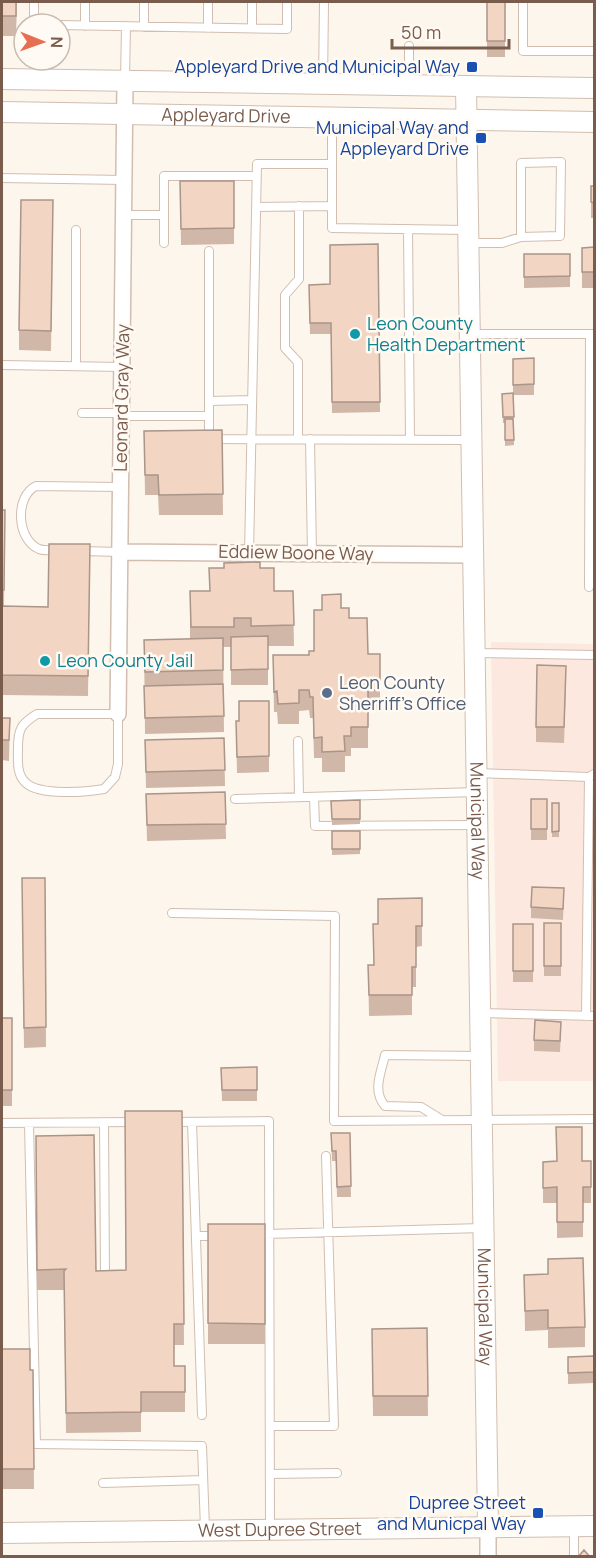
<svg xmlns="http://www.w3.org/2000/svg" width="596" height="1558" font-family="Manrope,sans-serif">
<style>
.commercial{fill:#fde8e0}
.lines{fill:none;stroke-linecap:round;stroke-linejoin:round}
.service-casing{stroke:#d1beb0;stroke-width:10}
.minor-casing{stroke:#d1beb0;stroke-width:18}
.tertiary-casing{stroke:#d1beb0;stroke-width:22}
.service{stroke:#fff;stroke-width:8}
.minor{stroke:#fff;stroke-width:15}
.tertiary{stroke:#fff;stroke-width:20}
.wall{fill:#d1b7a8}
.building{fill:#f3d5c3;stroke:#aa9588;stroke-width:1.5}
.transit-dot{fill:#1a4fb4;stroke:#fffaf3;stroke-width:2}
.culture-dot{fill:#0f9aa8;stroke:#fffaf3;stroke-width:2}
.service-dot{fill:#5c6f8a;stroke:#fffaf3;stroke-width:2}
.labels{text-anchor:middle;stroke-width:5;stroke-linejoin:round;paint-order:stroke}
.transit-label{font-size:18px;fill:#164399;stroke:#fffaf3;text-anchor:end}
.street-label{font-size:18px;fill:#7a5c4d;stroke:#fffaf3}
.culture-label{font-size:18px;fill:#0d838f;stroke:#fffaf3;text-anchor:start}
.service-label{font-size:18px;fill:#4e5e75;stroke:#fffaf3;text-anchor:start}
</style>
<rect width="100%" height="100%" fill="#fdf6ec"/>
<path class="commercial" d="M491,642L594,644V1081H498Z"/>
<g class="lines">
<defs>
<path id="service" d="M523,2V51H594
M34,24V2
M60,25L287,29V2
M85,26V2
M144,27V2
M208,28V2
M252,28V2
M125,79L126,26
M323,84L324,2
M409,84V46
M332,119V228L467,230
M2,178L124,180
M256,207L332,206
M124,215H164
M408,229L410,440
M164,243V176H256
M469,243H502L521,237L560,236L561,162L521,163V237
M209,251V439L470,440
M470,334H593
M2,365L122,367
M76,366V230
M209,401L252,400
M82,413H121
M121,416H209
M298,439V362L285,348V295L299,279V206
M310,439L312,554
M58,550C53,550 44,551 39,549C16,539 15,496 36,486L121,487
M82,551L120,552
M249,553L257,164H332
M589,587L590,334
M476,653L594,655
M37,714H118V764L115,777L104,789C87,792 40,796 26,783C16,774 18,760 18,748C18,729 21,724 37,714Z
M298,741L299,797
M477,773L589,777L594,774
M314,797L315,826L476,825
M235,799L477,792
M172,913L335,916L334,1121L594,1119
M481,1013L594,1016
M586,1016L589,777
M442,1120L421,1107L385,1106C372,1091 381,1073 385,1055L480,1056
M104,1122L105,1276
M174,1122L269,1121L270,1530
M192,1122L202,1415
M2,1123L135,1122
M29,1123L36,1444L202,1446L205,1529
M266,1234L482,1228
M196,1236H219
M270,1426H334L326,1156
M270,1474L337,1473
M103,1483L203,1480
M574,1556V1528"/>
<path id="minor" d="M120,552L473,555
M118,714L125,81
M488,1527V1556"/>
<g id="tertiary">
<path d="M2,79L594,88"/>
<path id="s1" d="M466,86L488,1527"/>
<path id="s2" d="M2,112L594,122"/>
<path id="s3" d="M2,1533L594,1526"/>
</g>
</defs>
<use href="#service" class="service-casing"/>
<use href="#minor" class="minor-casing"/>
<use href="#tertiary" class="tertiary-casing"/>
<use href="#service" class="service"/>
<use href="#minor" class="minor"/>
<use href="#tertiary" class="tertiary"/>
</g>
<path class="wall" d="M2,2H17L16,36H2Z
M487,2H505V57H487Z
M180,181H234V244L181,245Z
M591,186H594V218H591Z
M53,200L51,351L19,350V330Z
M378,244L380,412L332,413L331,334H310L309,295L330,284Z
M594,247V288H582V248Z
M524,254H570V287L524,288Z
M534,358V395H513L514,445L505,446V423H503L502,394L513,393V359Z
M222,430L223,515H159L158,495H145L144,431Z
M2,510L5,530L4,606L48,607L90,544L88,696L2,695V718H10L9,761L2,760Z
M260,568L274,591H293L294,646H268V685H231V647H223L224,732L145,734L144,640L190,639V591H209Z
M341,608L349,618L368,654L380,690V710H368V748H351V756H345V772H322V758H314L313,718H310L309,710L299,711V724H278L277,712H274L273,655H309L314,651Z
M566,682L564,743L536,742V727Z
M269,701V772L237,773L236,721H239Z
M224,738L225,786L146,788L145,740Z
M225,792L226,839L147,841L146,794Z
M531,799H547V840H531Z
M360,800V824L332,825L331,801Z
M552,803H559V837H552Z
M332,831H360V854L332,855Z
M22,878H45L46,1047L24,1048Z
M564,888L563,920L531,918V907Z
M422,898V946L416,947V987H412V1015L369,1016L368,965H374L378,924Z
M544,923H561V976H544Z
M513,924H533V982H513Z
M2,1018H12V1106H2Z
M561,1033L560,1052L534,1051V1040Z
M257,1067V1101H222L221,1068Z
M182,1111L184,1345H174V1366H185V1412H141V1432L66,1433L64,1290H37L36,1136L96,1271L126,1270Z
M331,1133H350L351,1197H337L336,1161H332Z
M591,1161V1203H583V1237L557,1238V1203H543V1162Z
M208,1224H265V1344H208Z
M524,1275L585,1327V1347L548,1348V1330L525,1331Z
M427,1328L428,1416H373L372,1329Z
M2,1349L30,1370H33L34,1489H2Z
M594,1356V1383L568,1384V1357Z"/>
<path class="building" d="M2,2H16V16H2Z
M487,2H505V41H487Z
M180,181H234V228L181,229Z
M591,186H594V203L591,202Z
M21,200H53L51,331L19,330Z
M378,244L380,402H332L331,323H310L309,285L330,284V245Z
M594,247V272H582V248Z
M524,254H570V276L524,277Z
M534,358V384L513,385V359Z
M513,393L514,417H503L502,394Z
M505,419H513L514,440H505Z
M222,430L223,494L159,495L158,475H145L144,431Z
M2,510H5L4,590H2Z
M49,544H90L88,676L2,675V606L48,607Z
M260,562V568H274V591H293L294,625L251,626V618H234V627H191L190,591H210L209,568H224V563Z
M341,594V608H349V618H367L368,654H380V690H368V727H351V736H344L345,751L322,752V737L314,738L313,697H310L309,690H299V703L278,704L277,691L274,692L273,655H309V651H314V610H322V595Z
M268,636V669L231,670V637Z
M223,638V670L145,672L144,640Z
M537,665L566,666L564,727H536Z
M223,684L224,716L145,718L144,686Z
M239,701H269V756L237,757L236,721H239Z
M2,718H10L9,740H2Z
M224,738L225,770L146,772L145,740Z
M225,792L226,824L147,825L146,794Z
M531,799H547V829H531Z
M360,800V819H332L331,801Z
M552,803H559V831L552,832Z
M332,831H360V849H332Z
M22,878H45L46,1027L24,1028Z
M532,887L564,888L563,909L531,907Z
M422,898V926H416V967H412V995H369L368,965H374L373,924H378V899Z
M544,923H561V966H544Z
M513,924H533V971H513Z
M2,1018H12V1090H2Z
M535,1020L561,1022L560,1041L534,1040Z
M257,1067V1090H222L221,1068Z
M125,1111H182L184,1324H174V1366H185V1392H141V1412L66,1413L64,1271L66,1269L37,1270L36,1136L94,1135L96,1271L126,1270Z
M556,1127H582V1161H591V1187H583V1222H557V1187L543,1188V1162L557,1161Z
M331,1133H350L351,1186L337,1187L336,1151H332Z
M208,1224H265V1324L208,1323Z
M583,1258L585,1327L548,1328V1310L525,1311L524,1275L548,1274V1259Z
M427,1328L428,1396H373L372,1329Z
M2,1349H30V1370H33L34,1469H2Z
M594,1356V1372L568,1373V1357Z
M584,1550L590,1557H578Z"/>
<g class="transit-dot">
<rect x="466" y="61" width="12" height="12" rx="3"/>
<rect x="475" y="132" width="12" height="12" rx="3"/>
<rect x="532" y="1507" width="12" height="12" rx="3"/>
</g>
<g class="culture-dot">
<circle cx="355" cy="334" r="6"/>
<circle cx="45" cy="661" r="6"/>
</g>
<circle class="service-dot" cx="327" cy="693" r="6"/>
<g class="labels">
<g class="transit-label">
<text x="460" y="73">Appleyard Drive and Municipal Way</text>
<text x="469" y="134">Municipal Way and<tspan x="469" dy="21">Appleyard Drive</tspan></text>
<text x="526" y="1509">Dupree Street<tspan x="526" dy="21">and Municpal Way</tspan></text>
</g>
<g class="street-label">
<text dy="6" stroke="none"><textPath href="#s2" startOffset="224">Appleyard Drive</textPath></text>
<text transform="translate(122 398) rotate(-89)" y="6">Leonard Gray Way</text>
<text transform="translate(296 553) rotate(1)" y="6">Eddiew Boone Way</text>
<text dy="6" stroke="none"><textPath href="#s1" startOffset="735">Municipal Way</textPath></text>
<text dy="6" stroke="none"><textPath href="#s1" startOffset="1221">Municipal Way</textPath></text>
<text dy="6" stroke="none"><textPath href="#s3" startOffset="278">West Dupree Street</textPath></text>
</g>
<g class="culture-label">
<text x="367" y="330">Leon County<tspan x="367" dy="21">Health Department</tspan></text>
<text x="57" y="667">Leon County Jail</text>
</g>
<g class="service-label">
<text x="339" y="689">Leon County<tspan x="339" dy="21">Sherriff's Office</tspan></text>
</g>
</g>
<rect width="596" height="1558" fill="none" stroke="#7a5c4d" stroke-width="6"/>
<g transform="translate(42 42) rotate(91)"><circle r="28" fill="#fffaf3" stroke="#cabbb1" stroke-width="1.5"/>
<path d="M0-4.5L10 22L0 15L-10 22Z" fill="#e76f51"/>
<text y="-9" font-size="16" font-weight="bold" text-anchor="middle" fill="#7a5c4d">N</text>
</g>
<path d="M392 39v9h117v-9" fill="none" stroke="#7a5c4d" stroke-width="3"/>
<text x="401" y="39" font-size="18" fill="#7a5c4d" stroke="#fffaf3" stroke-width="4.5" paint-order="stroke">50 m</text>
</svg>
